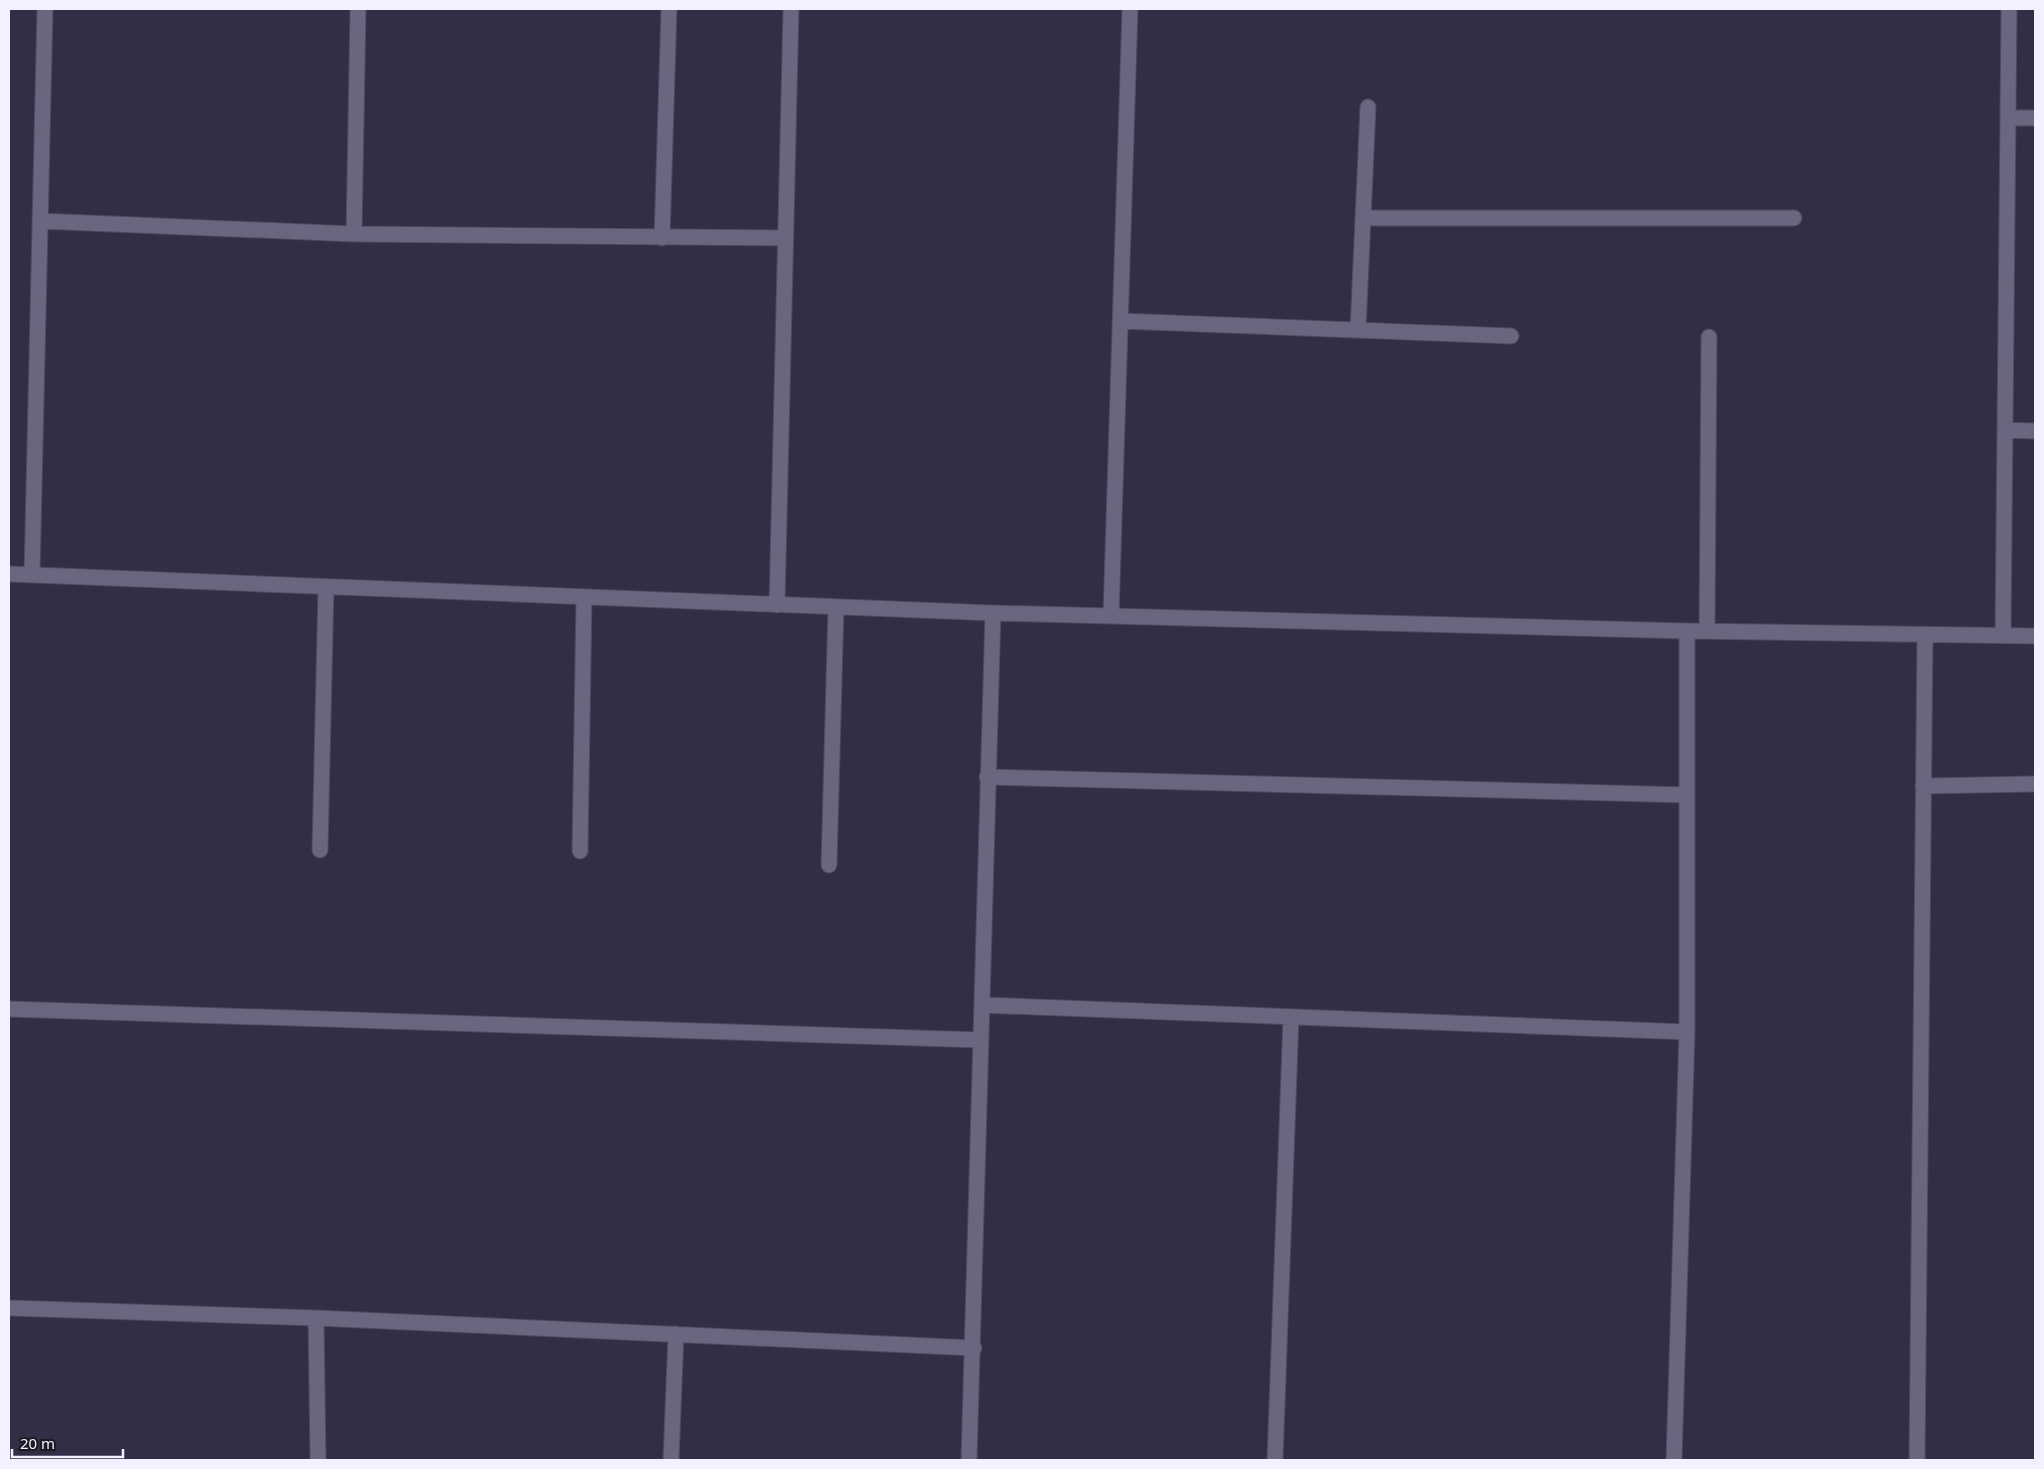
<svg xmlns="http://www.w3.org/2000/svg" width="2044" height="1469" font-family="'Noto Sans',sans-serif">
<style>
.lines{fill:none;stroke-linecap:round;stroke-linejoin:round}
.street-casing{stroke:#4f4a5e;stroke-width:17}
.street{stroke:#6b667f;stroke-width:15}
</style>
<rect width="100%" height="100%" fill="#332e45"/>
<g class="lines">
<defs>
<path id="street" d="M2008,118H2035
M1363,218H1794
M40,221L354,234L786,238
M354,234L358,9
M662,238L669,9
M1120,321L1511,336
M1358,330L1368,107
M2005,430L2035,431
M9,574L993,613L1687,631L2035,636
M32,575L45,9
M777,605L791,9
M1111,616L1130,9
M1707,631L1709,337
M2003,635L2009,9
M987,777L1687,795
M1923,786L2035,784
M320,850L326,587
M580,851L584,597
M829,865L836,607
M982,1005L1687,1032
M9,1009L980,1040
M9,1308L316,1318L974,1348
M316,1318L318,1460
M671,1460L676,1334
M969,1460L993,613
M1275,1460L1291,1017
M1674,1460L1687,1032V631
M1917,1460L1925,635"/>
</defs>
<use href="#street" class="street-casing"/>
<use href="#street" class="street"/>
</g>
<rect width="2044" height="1469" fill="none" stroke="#f3f0ff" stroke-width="20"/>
<path d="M12 1449v8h111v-8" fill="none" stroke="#f3f0ff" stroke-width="2.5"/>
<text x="20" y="1449" font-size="15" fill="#f3f0ff" stroke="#1b1822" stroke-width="4" paint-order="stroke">20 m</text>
</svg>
